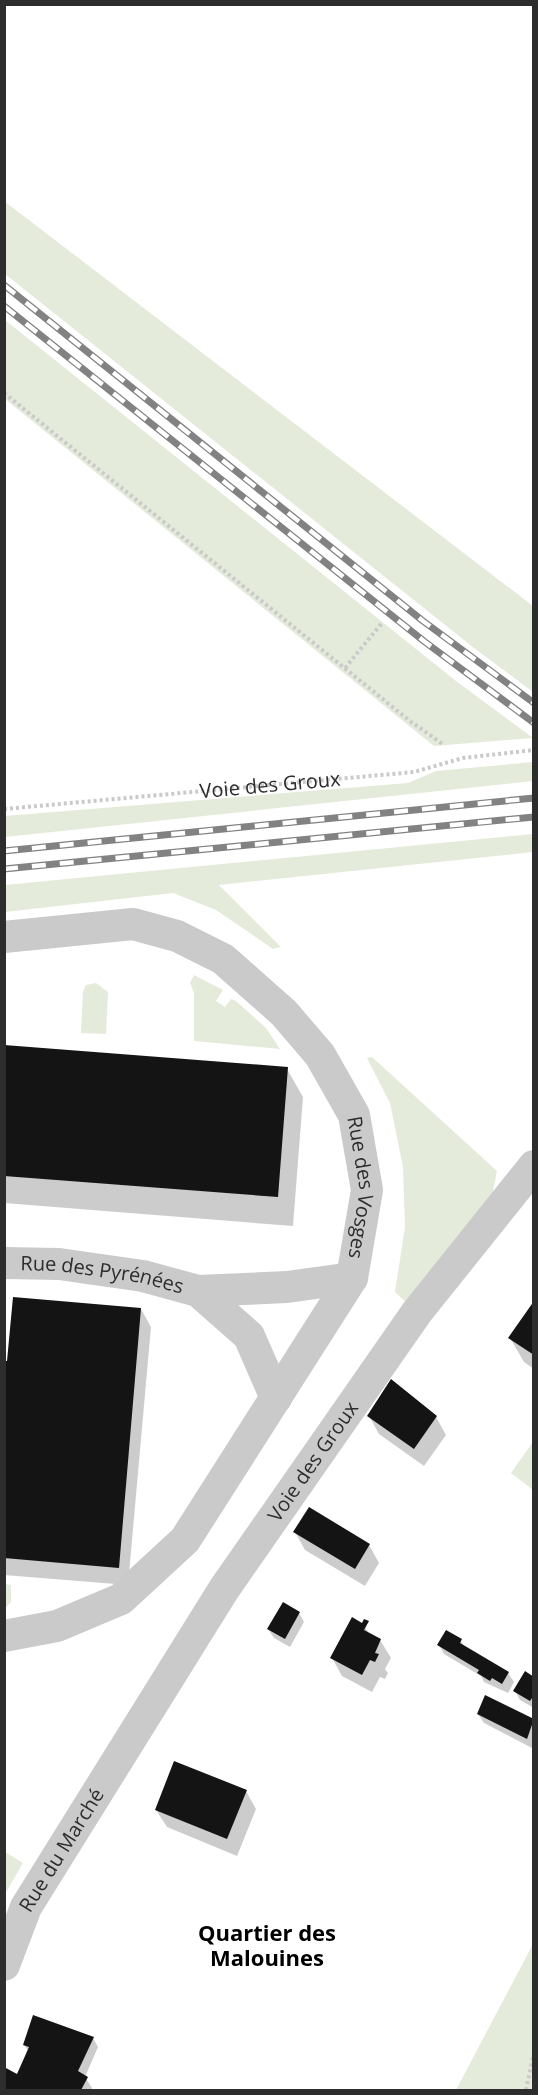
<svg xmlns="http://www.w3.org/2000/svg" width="538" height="2095" font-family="'Open Sans',sans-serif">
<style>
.green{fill:#e4ebda}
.shadow{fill:#0003}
.building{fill:#141414}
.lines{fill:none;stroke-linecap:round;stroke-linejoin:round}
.path{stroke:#cacaca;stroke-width:4;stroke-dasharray:3 3;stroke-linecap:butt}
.street{stroke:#cacaca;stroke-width:32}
.rail-casing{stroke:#828282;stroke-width:7}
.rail{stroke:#fff;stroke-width:4.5;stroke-dasharray:14;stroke-linecap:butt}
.labels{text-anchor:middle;stroke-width:6;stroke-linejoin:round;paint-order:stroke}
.street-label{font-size:20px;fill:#2d2d2d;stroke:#fff}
.quarter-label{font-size:22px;font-weight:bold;fill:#000;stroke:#fff}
</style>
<rect width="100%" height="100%" fill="#fff"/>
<path class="green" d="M4,201L533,606V692L474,648L5,274Z
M5,320L456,681L533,738L434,746L5,399Z
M533,762V781L5,837V816L408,783L436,771Z
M533,834V852L219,885L281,947L273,949L216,910L173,893L5,912V885Z
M194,975L223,990L216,1001L225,1007L231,999L236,1001L266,1028L280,1049L194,1041V993L190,983Z
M96,983L108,992L106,1034L81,1033L83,992L86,985Z
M372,1057L497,1171L487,1222L414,1310L395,1292L405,1227L403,1167L390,1103L367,1058Z
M533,1442V1490L511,1473Z
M5,1584L11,1585V1602L5,1608Z
M5,1852L23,1863L5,1894L4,1852Z
M533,1944V2090H456Z"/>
<path class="shadow" d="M4,1047L287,1069L303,1097L293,1226L4,1203Z
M534,1304V1369L524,1362L510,1338Z
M141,1309L151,1327L128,1585L4,1575V1363Z
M369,1416L436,1417L446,1435L424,1466L379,1434Z
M295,1532L369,1545L379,1563L365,1586L305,1550Z
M299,1613L304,1622L290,1647L274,1638L268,1629Z
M365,1627L370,1635L380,1640L391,1658L385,1669L388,1673L385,1679L380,1677L372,1692L342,1676L332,1658Z
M460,1640L465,1647L508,1673L514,1682L508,1693L484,1682L481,1676L444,1654L439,1645Z
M534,1678V1708L520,1700L515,1691Z
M486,1697L534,1720L532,1748L484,1723L478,1714Z
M246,1791L256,1809L237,1856L167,1827L156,1810Z
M93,2038L98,2047L85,2077L92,2088L91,2090H4V2069L18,2076L29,2052L24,2045Z"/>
<path class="building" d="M4,1045L288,1067L278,1197L4,1176Z
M13,1297L141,1308L119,1568L4,1558V1361H7Z
M534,1301V1355L508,1338Z
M391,1379L437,1416L414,1449L367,1416Z
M309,1507L370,1544L355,1569L293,1532Z
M283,1602L300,1612L285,1639L267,1629Z
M352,1617L362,1623L364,1619L369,1621L364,1630L381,1639L375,1653L379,1654L375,1662L370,1660L362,1675L330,1658Z
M446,1630L462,1639L460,1643L509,1672L502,1684L492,1678L490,1681L477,1673L479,1670L437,1645Z
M525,1671L534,1677V1695L530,1701L513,1691Z
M485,1695L534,1719L527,1739L477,1714Z
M174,1761L247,1790L227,1839L155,1810Z
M33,2015L94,2037L78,2071L88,2077L81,2090H4V2067L17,2074L29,2047L23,2045Z"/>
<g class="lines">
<g class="path">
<path d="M4,393L410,721L444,745"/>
<path d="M345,668L382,623"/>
<path id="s1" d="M4,809L414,772L463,758L534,750"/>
<path d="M526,2090L534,2052"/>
</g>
<g class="street">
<path id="s2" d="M4,937L133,924L177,936L223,959L284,1013L320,1055L354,1115L367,1190L352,1278L185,1540L121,1599L57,1626L4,1636"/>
<path id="s3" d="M4,1263L59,1264L143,1276L198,1291L249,1336L276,1398"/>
<path d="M198,1291L287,1287L352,1278"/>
<path id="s4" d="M4,1965L26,1907L224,1589L417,1312L534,1166"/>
</g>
<defs>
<path id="rail" d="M4,285L423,621L534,703
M4,306L425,642L534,723
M4,851L534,798
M4,869L534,817"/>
</defs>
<use href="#rail" class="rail-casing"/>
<use href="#rail" class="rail"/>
</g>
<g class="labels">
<g class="street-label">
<text dy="7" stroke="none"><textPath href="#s1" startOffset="267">Voie des Groux</textPath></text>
<text dy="7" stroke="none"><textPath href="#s2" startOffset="506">Rue des Vosges</textPath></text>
<text dy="7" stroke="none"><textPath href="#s3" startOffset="99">Rue des Pyrénées</textPath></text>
<text dy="7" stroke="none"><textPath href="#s4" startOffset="592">Voie des Groux</textPath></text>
<text dy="7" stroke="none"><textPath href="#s4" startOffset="129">Rue du Marché</textPath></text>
</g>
<g class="quarter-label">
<text x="267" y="1941">Quartier des<tspan x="267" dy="25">Malouines</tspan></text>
</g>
</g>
<rect width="538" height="2095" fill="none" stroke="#2d2d2d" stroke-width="12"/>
</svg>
